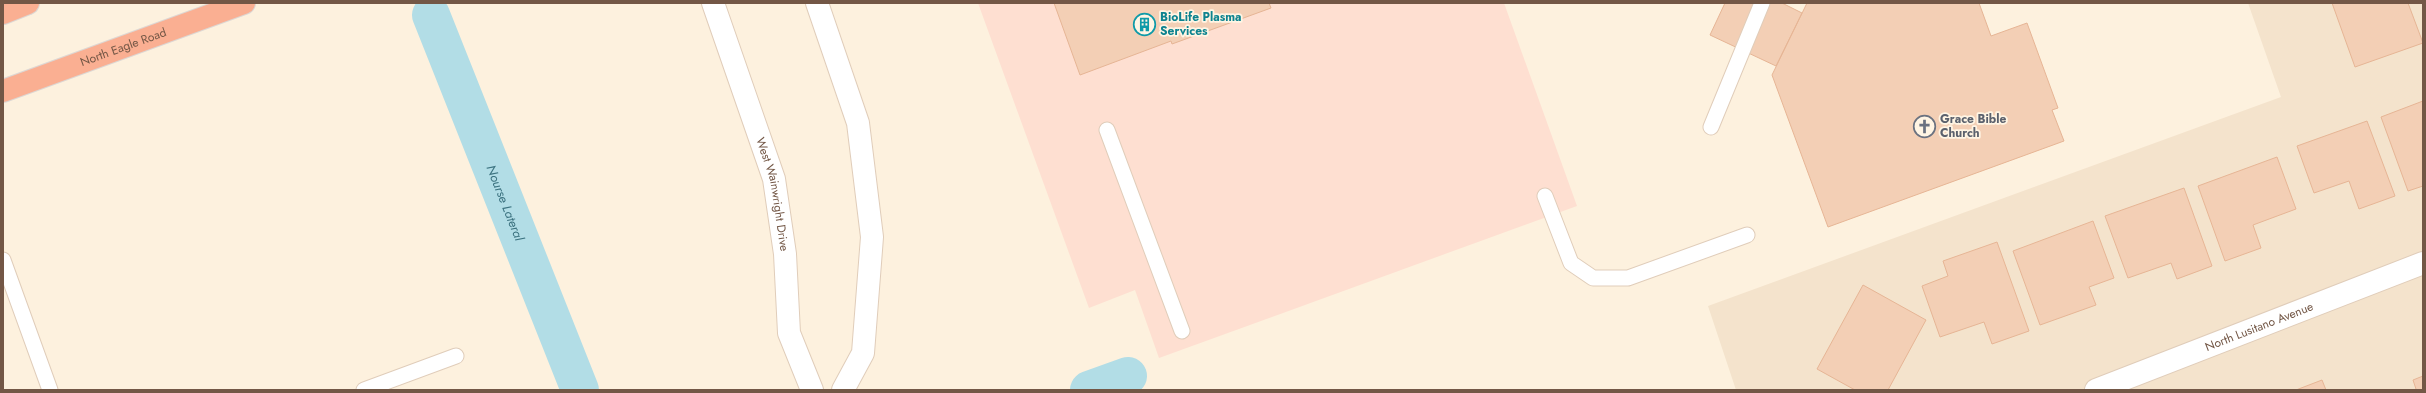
<svg xmlns="http://www.w3.org/2000/svg" width="2426" height="393" font-family="Jost,sans-serif">
<style>
.residential{fill:#f4e3cc}
.commercial{fill:#fedfd1}
.lines{fill:none;stroke-linecap:round;stroke-linejoin:round}
.canal{stroke:#b2dde6;stroke-width:38}
.building{fill:#f3cfb5;stroke:#e6b595}
.lane-casing{stroke:#e0cdba;stroke-width:17}
.street-casing{stroke:#e0cdba;stroke-width:24}
.highway-casing{stroke:#ddd7d3;stroke-width:24}
.lane{stroke:#fff;stroke-width:15}
.street{stroke:#fff;stroke-width:22}
.highway{stroke:#faaf92;stroke-width:22}
.labels{text-anchor:middle;stroke-width:3.5;stroke-linejoin:round;paint-order:stroke}
.culture-label{font-size:12px;font-weight:bold;fill:#0d838f;stroke:#fff5e4;text-anchor:start}
.street-label{font-size:12px;fill:#735746;stroke:#fff5e4}
.worship-label{font-size:12px;font-weight:bold;fill:#5b616d;stroke:#fff5e4;text-anchor:start}
.water-label{font-size:13px;font-style:italic;fill:#3c7380;stroke:#fff5e4}
</style>
<rect width="100%" height="100%" fill="#fdf1de"/>
<path class="residential" d="M2248,3H2423V390H1736L1708,306L2281,97Z"/>
<path class="commercial" d="M978,3H1504L1577,206L1159,358L1135,290L1089,308Z"/>
<g class="lines">
<g class="canal">
<path id="s1" d="M431,15L580,390"/>
<path d="M1089,390L1128,376"/>
</g>
</g>
<path class="building" d="M1054,3H1269L1271,8L1172,44L1171,41L1080,75Z
M1725,3H1782L1802,13L1776,66L1710,35Z
M1807,3H1979L1991,36L2027,23L2058,108L2052,110L2064,141L1828,227L1772,75Z
M2332,3H2408L2423,43L2355,67Z
M2423,101V186L2408,191L2381,117Z
M2367,121L2395,196L2359,209L2349,181L2314,193L2297,146Z
M2277,157L2296,209L2253,225L2261,248L2225,261L2198,186Z
M2184,188L2212,266L2177,279L2171,263L2128,278L2105,216Z
M2093,221L2114,278L2089,287L2096,305L2040,325L2013,251Z
M1997,242L2029,331L1992,344L1984,322L1940,337L1922,286L1948,276L1943,261Z
M1863,285L1926,320L1888,390H1855L1817,369Z
M2423,376V390H2414L2416,389L2413,380Z
M2322,380L2326,390H2296Z"/>
<g class="lines">
<defs>
<path id="lane" d="M1711,127L1762,3
M1107,130L1182,331
M1545,196L1571,263L1593,278H1628L1747,235
M3,260L50,390
M364,390L456,356"/>
<g id="street">
<path id="s2" d="M713,3L774,179L785,254L789,333L812,390"/>
<path d="M817,3L858,123L872,237L863,353L843,390"/>
<path id="s3" d="M2096,390L2423,263"/>
</g>
<g id="highway">
<path d="M3,13L28,3"/>
<path id="s4" d="M3,91L244,3"/>
</g>
</defs>
<use href="#lane" class="lane-casing"/>
<use href="#street" class="street-casing"/>
<use href="#highway" class="highway-casing"/>
<use href="#lane" class="lane"/>
<use href="#street" class="street"/>
<use href="#highway" class="highway"/>
</g>
<defs>
<symbol id="building-ring" viewBox="-11 -11 22 22"><circle r="9.5" fill="#fff5e4" stroke="#0f9aa8" stroke-width="1.5"/><path d="M-4-6H4V6H1V3H-1V6H-4ZM-2.5-4.3h1.7v1.8h-1.7ZM.8-4.3h1.7v1.8H.8ZM-2.5-1h1.7V.8h-1.7ZM.8-1h1.7V.8H.8Z" fill="#0f9aa8"/></symbol>
<symbol id="church-ring" viewBox="-11 -11 22 22"><circle r="9.5" fill="#fff5e4" stroke="#6b7280" stroke-width="1.5"/><path d="M-1.2-6h2.4v3.5h3.3v2.4h-3.3V6h-2.4V-.1h-3.3v-2.4h3.3Z" fill="#6b7280"/></symbol>
</defs>
<g fill-rule="evenodd">
<use href="#building-ring" x="1132" y="12" width="25" height="25"/>
<use href="#church-ring" x="1912" y="114" width="25" height="25"/>
</g>
<g class="labels">
<g class="culture-label">
<text x="1160" y="21">BioLife Plasma<tspan x="1160" dy="14">Services</tspan></text>
</g>
<g class="street-label">
<text dy="4" stroke="none"><textPath href="#s4" startOffset="128">North Eagle Road</textPath></text>
<text dy="4" stroke="none"><textPath href="#s2" startOffset="201">West Wainwright Drive</textPath></text>
<text dy="4" stroke="none"><textPath href="#s3" startOffset="175">North Lusitano Avenue</textPath></text>
</g>
<g class="worship-label">
<text x="1940" y="123">Grace Bible<tspan x="1940" dy="14">Church</tspan></text>
</g>
<g class="water-label">
<text dy="5" stroke="none"><textPath href="#s1" startOffset="202">Nourse Lateral</textPath></text>
</g>
</g>
<rect width="2426" height="393" fill="none" stroke="#735746" stroke-width="8"/>
</svg>
